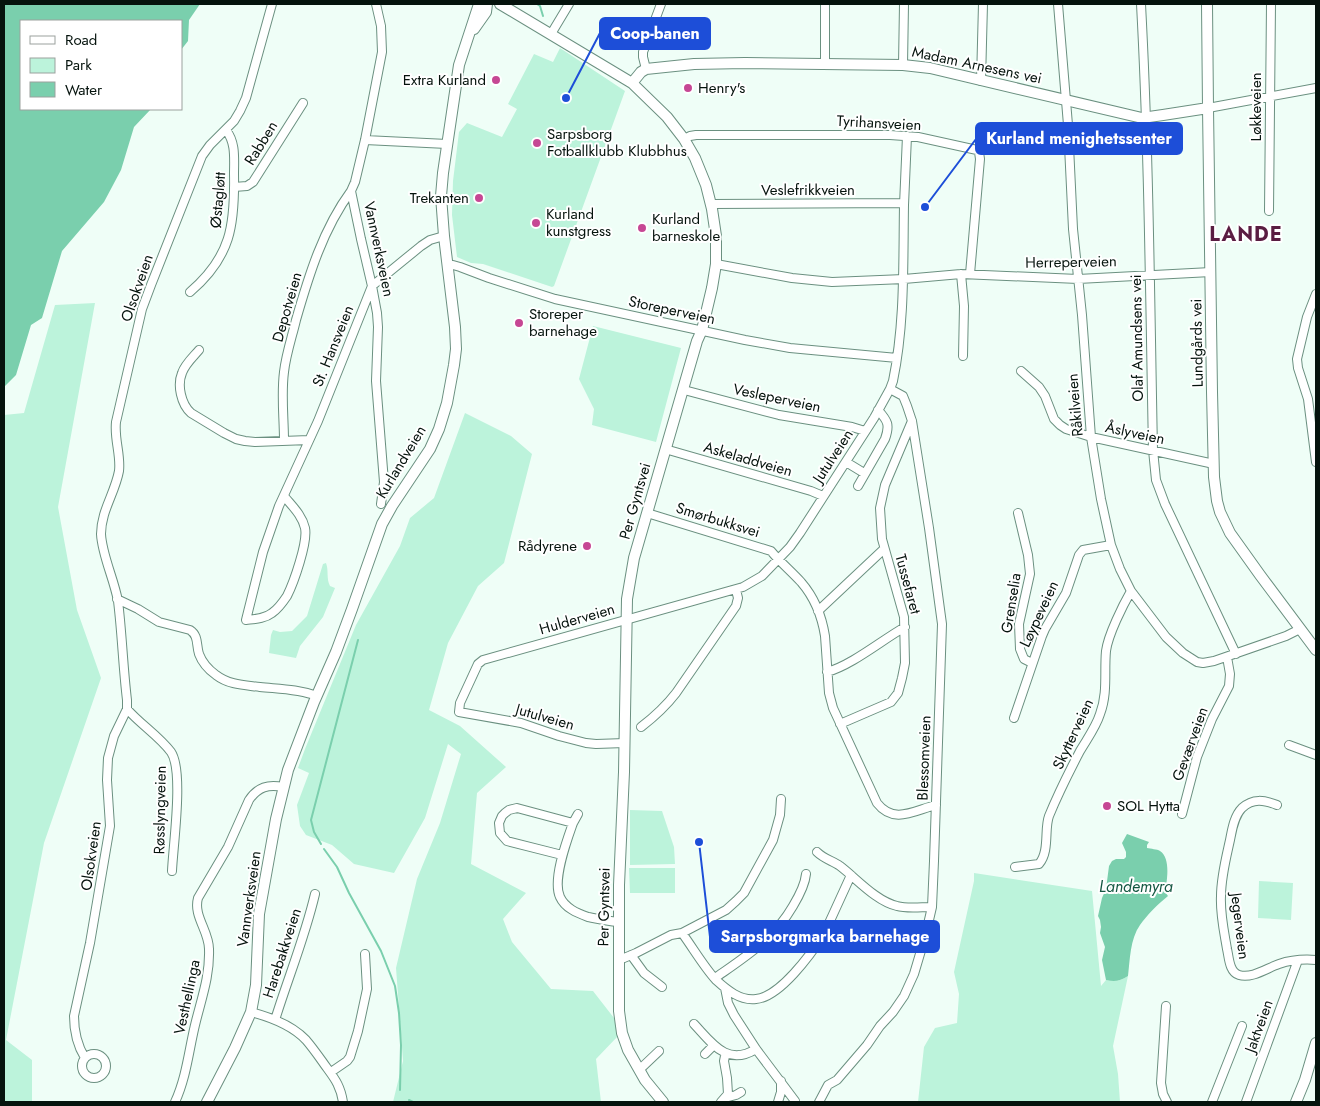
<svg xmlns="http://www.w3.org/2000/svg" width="1320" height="1106" font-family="Jost,sans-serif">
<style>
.green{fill:#bcf3db}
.water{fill:#7acfad}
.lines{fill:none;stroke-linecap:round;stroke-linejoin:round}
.stream{stroke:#7acfad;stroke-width:2}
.street-casing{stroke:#6b9080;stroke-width:10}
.secondary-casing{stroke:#6b9080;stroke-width:12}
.street{stroke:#fff;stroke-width:8}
.secondary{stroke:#fff;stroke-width:10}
.poi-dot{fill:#c64794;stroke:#fff;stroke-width:2}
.labels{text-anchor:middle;stroke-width:4;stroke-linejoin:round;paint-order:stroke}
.street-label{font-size:15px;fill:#05130d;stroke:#fff}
.poi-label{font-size:15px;fill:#05130d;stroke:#fff;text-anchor:start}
.water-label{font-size:16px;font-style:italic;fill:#135741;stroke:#fff}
.district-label{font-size:20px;font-weight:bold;letter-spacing:1px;fill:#5a1d42;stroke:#fff}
.leader{fill:none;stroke:#1d4ed8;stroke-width:2}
.callout-dot{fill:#1d4ed8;stroke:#fff;stroke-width:2}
.callout{fill:#1d4ed8;stroke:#1d4ed8;stroke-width:2}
.callout-label{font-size:16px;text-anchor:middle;font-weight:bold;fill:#fff}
</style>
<rect width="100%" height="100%" fill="#effef7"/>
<path class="green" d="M560,48L625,91L554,286L552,287L483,264L471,263L457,257L452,215L453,181L459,132L467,123L502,137L517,109L508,104L534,54L553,62Z
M95,303L58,507L77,610L101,678L44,843L6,1040L32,1060V1102H4V415L24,413L55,305Z
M593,326L681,348L656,442L592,425L594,409L579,379Z
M465,413L511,436L532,454L504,563L478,586L448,643L429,710L460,726L506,767L477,793L471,864L526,893L503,919L512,942L551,989L593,991L614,1018L618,1036L596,1059L601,1102H393L403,1061L396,968L417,879L440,823L461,754L448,744L425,818L394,873L354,864L332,845L306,835L300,826L297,805L309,773L298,768L305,749L356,625L400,546L410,518L434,498Z
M326,563C329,571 326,578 330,586L335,588L323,617L300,646L296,658L269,653L271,635L273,630L280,632L292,631L307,616L323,564Z
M630,810L662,811L674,847L675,864L630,865Z
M629,868H675V893H630Z
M974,873L1092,891L1101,986L1106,980C1115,982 1120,981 1128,976L1113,1046L1118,1074L1120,1102H918L924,1047L935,1028L957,1023L959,994L954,972L974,881Z
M1259,881L1293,883L1291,920L1258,918Z"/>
<path class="water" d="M4,4H200L189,20L188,41L181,50V21H21V109H151L134,127L121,170L104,202L62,251L42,318L31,325L16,375L4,387Z
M1127,834L1149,842L1147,845V848C1151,849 1157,849 1160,851C1171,858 1167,881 1165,892L1168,896C1158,904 1147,915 1140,925C1130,939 1130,960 1128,976C1120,981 1115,982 1106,980L1102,960L1105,947L1100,933L1101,927L1100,920L1098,916L1102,898L1106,889L1109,866L1112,861L1116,859H1124L1126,857V852L1122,843Z"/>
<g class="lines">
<path class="stream" d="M537,4L540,6L543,16
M321,844L314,832L311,820L358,640
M324,849L337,867L349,893L381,951L395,986L399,1013L401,1045L400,1090
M409,1100L413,1102"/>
<defs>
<path id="street" d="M376,4L381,26L382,52L365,140L355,182L351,191L361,239L372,286L377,313L378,327L376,381L384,482L381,504
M825,4V64
M1058,4L1068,125L1073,229L1082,315L1091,437L1101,499L1111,545L1120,569L1131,591L1166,637L1183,653L1197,662L1203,663L1214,661L1286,636L1300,629
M1141,4C1149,153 1150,301 1153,450L1156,480L1165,504L1236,654
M551,34L569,4
M903,65L904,4
M646,69L643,57V52L661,4
M981,81L983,4
M1208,108L1316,88
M684,139L690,136L696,135H890L918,137L977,150L979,152L980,159L970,274
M365,140L447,144
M234,187L247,186L253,182L303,103
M711,204L904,203
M1269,211L1271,4
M716,264L792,278L832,282L904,279L961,274L1078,279L1211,272
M447,265H453L460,267L489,278L555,299L745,340L790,348L897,358
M961,274L964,306L963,356
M190,292C231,257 235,225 234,174C234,158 236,143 226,130
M1316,294L1307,317L1297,359L1298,368L1308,399L1316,462
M199,350C193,357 185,364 182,373C177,385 181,404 191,413L224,433L236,439L245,441L255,442L309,440
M1021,371L1039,387L1045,396L1054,419L1060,425L1066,429L1091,437L1214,464
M684,390L779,415L852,427L865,431
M284,441C284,418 281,395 284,372C286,354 292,337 296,320C309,275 323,229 351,191
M665,449L811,491L823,496
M846,462L864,473
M858,486L885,439C890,425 888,421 878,410
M284,496C292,506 302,515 305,528C308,542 294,582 287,596C283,602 278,609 272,613C264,619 255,619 246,620L263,552L279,506L318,421L372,286L421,246L430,240L444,236
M647,513L771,551C780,562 791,571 801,582C814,597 822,617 825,636L829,693L833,708L877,803C894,825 915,810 936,805
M1018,513L1028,555L1030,574L1019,624L1020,649L1024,659L1032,663
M117,599L138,609L159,622L190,630C199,636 196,645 199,654C202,662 209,670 216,675C229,685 244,685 260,687C279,689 298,689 317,696
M818,611L884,549
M827,672C852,665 882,640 905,627
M127,709C140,724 159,736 171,752C184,771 173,846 172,871
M1014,718L1042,636L1045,629L1066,593L1079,555L1083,550L1111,545
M840,724L891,702L898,693L902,678L905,663L904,617L882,539L880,508L885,485L912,421
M641,727C654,717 666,706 676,693L736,606L738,598L736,590
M625,743L596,744L586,743L559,736L521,723L459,712L460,703L478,664L483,660L743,587L762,576L790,547L800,533L874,418L890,389L893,381C905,323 903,264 904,205C905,182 906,159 907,136
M1289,745L1316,755
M1277,805C1264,800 1253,798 1242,808C1234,816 1232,830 1230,840C1226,858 1221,877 1221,896C1220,914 1224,931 1227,949C1229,957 1229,972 1239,975C1252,979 1267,968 1279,964C1291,960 1304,959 1316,960
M1182,814L1197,757L1212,719L1229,686L1230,674L1227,657
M573,823L578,814
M817,852C824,859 833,861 840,866C857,879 876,901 897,906C907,909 921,907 932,907
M562,855L507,841L500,833L499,823L502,816L505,813L509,810L517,808L573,823C567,840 552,880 560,897C565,908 577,913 588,917C598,919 607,921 618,922
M1015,867L1039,864C1050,851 1044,829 1049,816C1058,794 1069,772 1080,751C1087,739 1096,727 1100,714C1108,693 1104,672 1106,651C1108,635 1123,605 1131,591
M682,933C693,948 704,967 716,980C727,990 740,1001 756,999C780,997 811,954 824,934L851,875
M631,955L644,973L662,987
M619,959L624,958L636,953L671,935L682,933L726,910L736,901L744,893L773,840L780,815L781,799
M715,978C745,957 774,939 793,906C799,896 805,885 806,874
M725,988L728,1003L734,1015L756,1049L795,1101
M1166,1006L1161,1083L1163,1094L1167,1102
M251,1012C270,1017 292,1025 306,1040C312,1047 317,1054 322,1061C333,1077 340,1083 343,1102
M275,1020C288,978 305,937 315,894
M694,1024C712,1043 727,1067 756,1049
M82 1066a12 12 0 1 1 24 0a12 12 0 1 1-24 0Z
M705,1054L714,1045
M85,1058C77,1045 74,1031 74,1016L90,943L110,826L107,780L108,758L114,736L127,709V700C123,667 122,633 118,601C114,579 102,555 101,534C101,511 115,493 119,471C121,455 114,439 116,422L142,309L151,285L202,156L210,145L234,121L240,111L246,98L272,4
M639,1070L659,1051
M331,1072L347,1061L350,1057L358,1031L367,989L365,954
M725,1098L736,1095L741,1092
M175,1102C187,1076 189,1048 196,1021C202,997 210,975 209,949C209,931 193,916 198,898L228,847L249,800C258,787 268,784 283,787
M721,1102L728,1094L727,1078L724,1061L725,1056L728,1054
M778,1102L781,1092V1081
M819,1102L828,1085L837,1080L867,1045L880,1026L893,1012L904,996L914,974L925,937L932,907L934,861L942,624L929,528L912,421L907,406L903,396L890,389
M1212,1102L1242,1026
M1246,1102L1298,960"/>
<path id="secondary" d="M500,4L632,83L667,117L684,139L695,158L706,185L712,209L716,236V264L712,288L702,330L697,341L634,558L627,599L624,772L619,885V1011L622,1033L628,1050L645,1080L663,1102
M1207,4L1208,108L1212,392L1214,477L1217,501L1220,512L1230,533L1260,575L1316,650
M474,29L486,12L487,4
M632,83L641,72L646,69L694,64L745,63L903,65L930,68L1142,118L1163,115L1208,108
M207,1102L235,1048L251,1012L256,985L259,914L276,819L288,770L314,702L336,652L352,609L382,524L392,506L430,449L439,429L447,403L454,365L456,349L455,327L444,236L441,196L443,173L459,65L478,7L481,4
M1296,1102L1305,1080L1316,1043"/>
</defs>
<use href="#street" class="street-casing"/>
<use href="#secondary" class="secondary-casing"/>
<use href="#street" class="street"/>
<use href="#secondary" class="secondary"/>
</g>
<g class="poi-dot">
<circle cx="496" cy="80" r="5"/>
<circle cx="688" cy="88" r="5"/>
<circle cx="537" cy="143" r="5"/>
<circle cx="479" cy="198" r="5"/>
<circle cx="536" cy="223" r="5"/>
<circle cx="642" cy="228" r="5"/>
<circle cx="519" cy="323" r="5"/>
<circle cx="587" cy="546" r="5"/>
<circle cx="1107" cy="806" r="5"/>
</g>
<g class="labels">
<g class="street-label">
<text transform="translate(977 65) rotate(12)" y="5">Madam Arnesens vei</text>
<text transform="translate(1256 107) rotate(-90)" y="5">Løkkeveien</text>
<text transform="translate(879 123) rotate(3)" y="5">Tyrihansveien</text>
<text transform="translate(261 143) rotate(-58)" y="5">Rabben</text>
<text x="808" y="195">Veslefrikkveien</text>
<text transform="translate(218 200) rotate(-85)" y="5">Østagløtt</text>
<text transform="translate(379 249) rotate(78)" y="5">Vannverksveien</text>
<text transform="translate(1071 262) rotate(-1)" y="5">Herreperveien</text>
<text transform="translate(137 288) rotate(-71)" y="5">Olsokveien</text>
<text transform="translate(287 307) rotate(-74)" y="5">Depotveien</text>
<text transform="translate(672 310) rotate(12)" y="5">Storeperveien</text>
<text transform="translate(1137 338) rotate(-91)" y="5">Olaf Amundsens vei</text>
<text transform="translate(1197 343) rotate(-91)" y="5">Lundgårds vei</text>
<text transform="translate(333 346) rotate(-68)" y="5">St. Hansveien</text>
<text transform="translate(777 398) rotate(12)" y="5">Vesleperveien</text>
<text transform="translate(1075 405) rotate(-95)" y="5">Råkilveien</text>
<text transform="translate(1135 433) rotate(12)" y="5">Åslyveien</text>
<text transform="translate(833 456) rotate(-57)" y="5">Jutulveien</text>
<text transform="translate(748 459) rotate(16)" y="5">Askeladdveien</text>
<text transform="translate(401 462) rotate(-59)" y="5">Kurlandveien</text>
<text transform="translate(635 501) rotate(-74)" y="5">Per Gyntsvei</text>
<text transform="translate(718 520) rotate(17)" y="5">Smørbukksvei</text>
<text transform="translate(908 584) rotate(75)" y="5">Tussefaret</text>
<text transform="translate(1011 603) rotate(-81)" y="5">Grenselia</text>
<text transform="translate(1039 614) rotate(-65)" y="5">Løypeveien</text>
<text transform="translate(577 619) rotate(-16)" y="5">Hulderveien</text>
<text transform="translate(545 717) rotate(16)" y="5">Jutulveien</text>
<text transform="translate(1073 734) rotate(-65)" y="5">Skytterveien</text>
<text transform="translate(1190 744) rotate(-70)" y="5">Geværveien</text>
<text transform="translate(924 758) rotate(-88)" y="5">Blessomveien</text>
<text transform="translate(160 810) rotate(-89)" y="5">Røsslyngveien</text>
<text transform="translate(91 856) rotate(-82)" y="5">Olsokveien</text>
<text transform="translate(249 899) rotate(-82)" y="5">Vannverksveien</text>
<text transform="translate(604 907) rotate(-89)" y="5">Per Gyntsvei</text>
<text transform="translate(1240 926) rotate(83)" y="5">Jegerveien</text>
<text transform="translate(282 953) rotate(-72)" y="5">Harebakkveien</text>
<text transform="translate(187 997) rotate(-78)" y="5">Vesthellinga</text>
<text transform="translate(1259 1026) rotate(-70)" y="5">Jaktveien</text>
</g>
<g class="poi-label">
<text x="486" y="85" text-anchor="end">Extra Kurland</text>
<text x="698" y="93">Henry's</text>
<text x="547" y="139">Sarpsborg<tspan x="547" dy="17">Fotballklubb Klubbhus</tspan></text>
<text x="469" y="203" text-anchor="end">Trekanten</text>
<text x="546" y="219">Kurland<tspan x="546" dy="17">kunstgress</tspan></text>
<text x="652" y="224">Kurland<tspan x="652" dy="17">barneskole</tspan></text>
<text x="529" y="319">Storeper<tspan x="529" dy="17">barnehage</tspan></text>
<text x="577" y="551" text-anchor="end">Rådyrene</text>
<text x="1117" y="811">SOL Hytta</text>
</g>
<g class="water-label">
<text x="1136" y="892">Landemyra</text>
</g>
<g class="district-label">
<text x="1246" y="241">LANDE</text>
</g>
</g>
<path class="leader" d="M566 98L600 33M925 207L976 139M699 842L710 937"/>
<g class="callout-dot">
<circle cx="566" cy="98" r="5"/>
<circle cx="925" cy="207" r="5"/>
<circle cx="699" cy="842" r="5"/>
</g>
<g class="callout">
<rect x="600" y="18" width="110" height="31" rx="5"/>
<rect x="976" y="123" width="206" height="31" rx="5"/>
<rect x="710" y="921" width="229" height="31" rx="5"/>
</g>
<g class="callout-label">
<text x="655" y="39">Coop-banen</text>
<text x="1079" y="144">Kurland menighetssenter</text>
<text x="825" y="942">Sarpsborgmarka barnehage</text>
</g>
<rect width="1320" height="1106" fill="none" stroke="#05130d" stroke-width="10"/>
<rect x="20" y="20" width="162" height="90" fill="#ffffff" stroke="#9ba19e"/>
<rect x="30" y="36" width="25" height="8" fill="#ffffff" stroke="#9ba19e"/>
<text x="65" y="45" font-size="15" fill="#05130d">Road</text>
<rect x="30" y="58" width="25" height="15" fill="#bcf3db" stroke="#9ba19e"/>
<text x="65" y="70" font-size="15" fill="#05130d">Park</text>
<rect x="30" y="82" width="25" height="15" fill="#7acfad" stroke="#9ba19e"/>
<text x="65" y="95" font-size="15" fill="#05130d">Water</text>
</svg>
